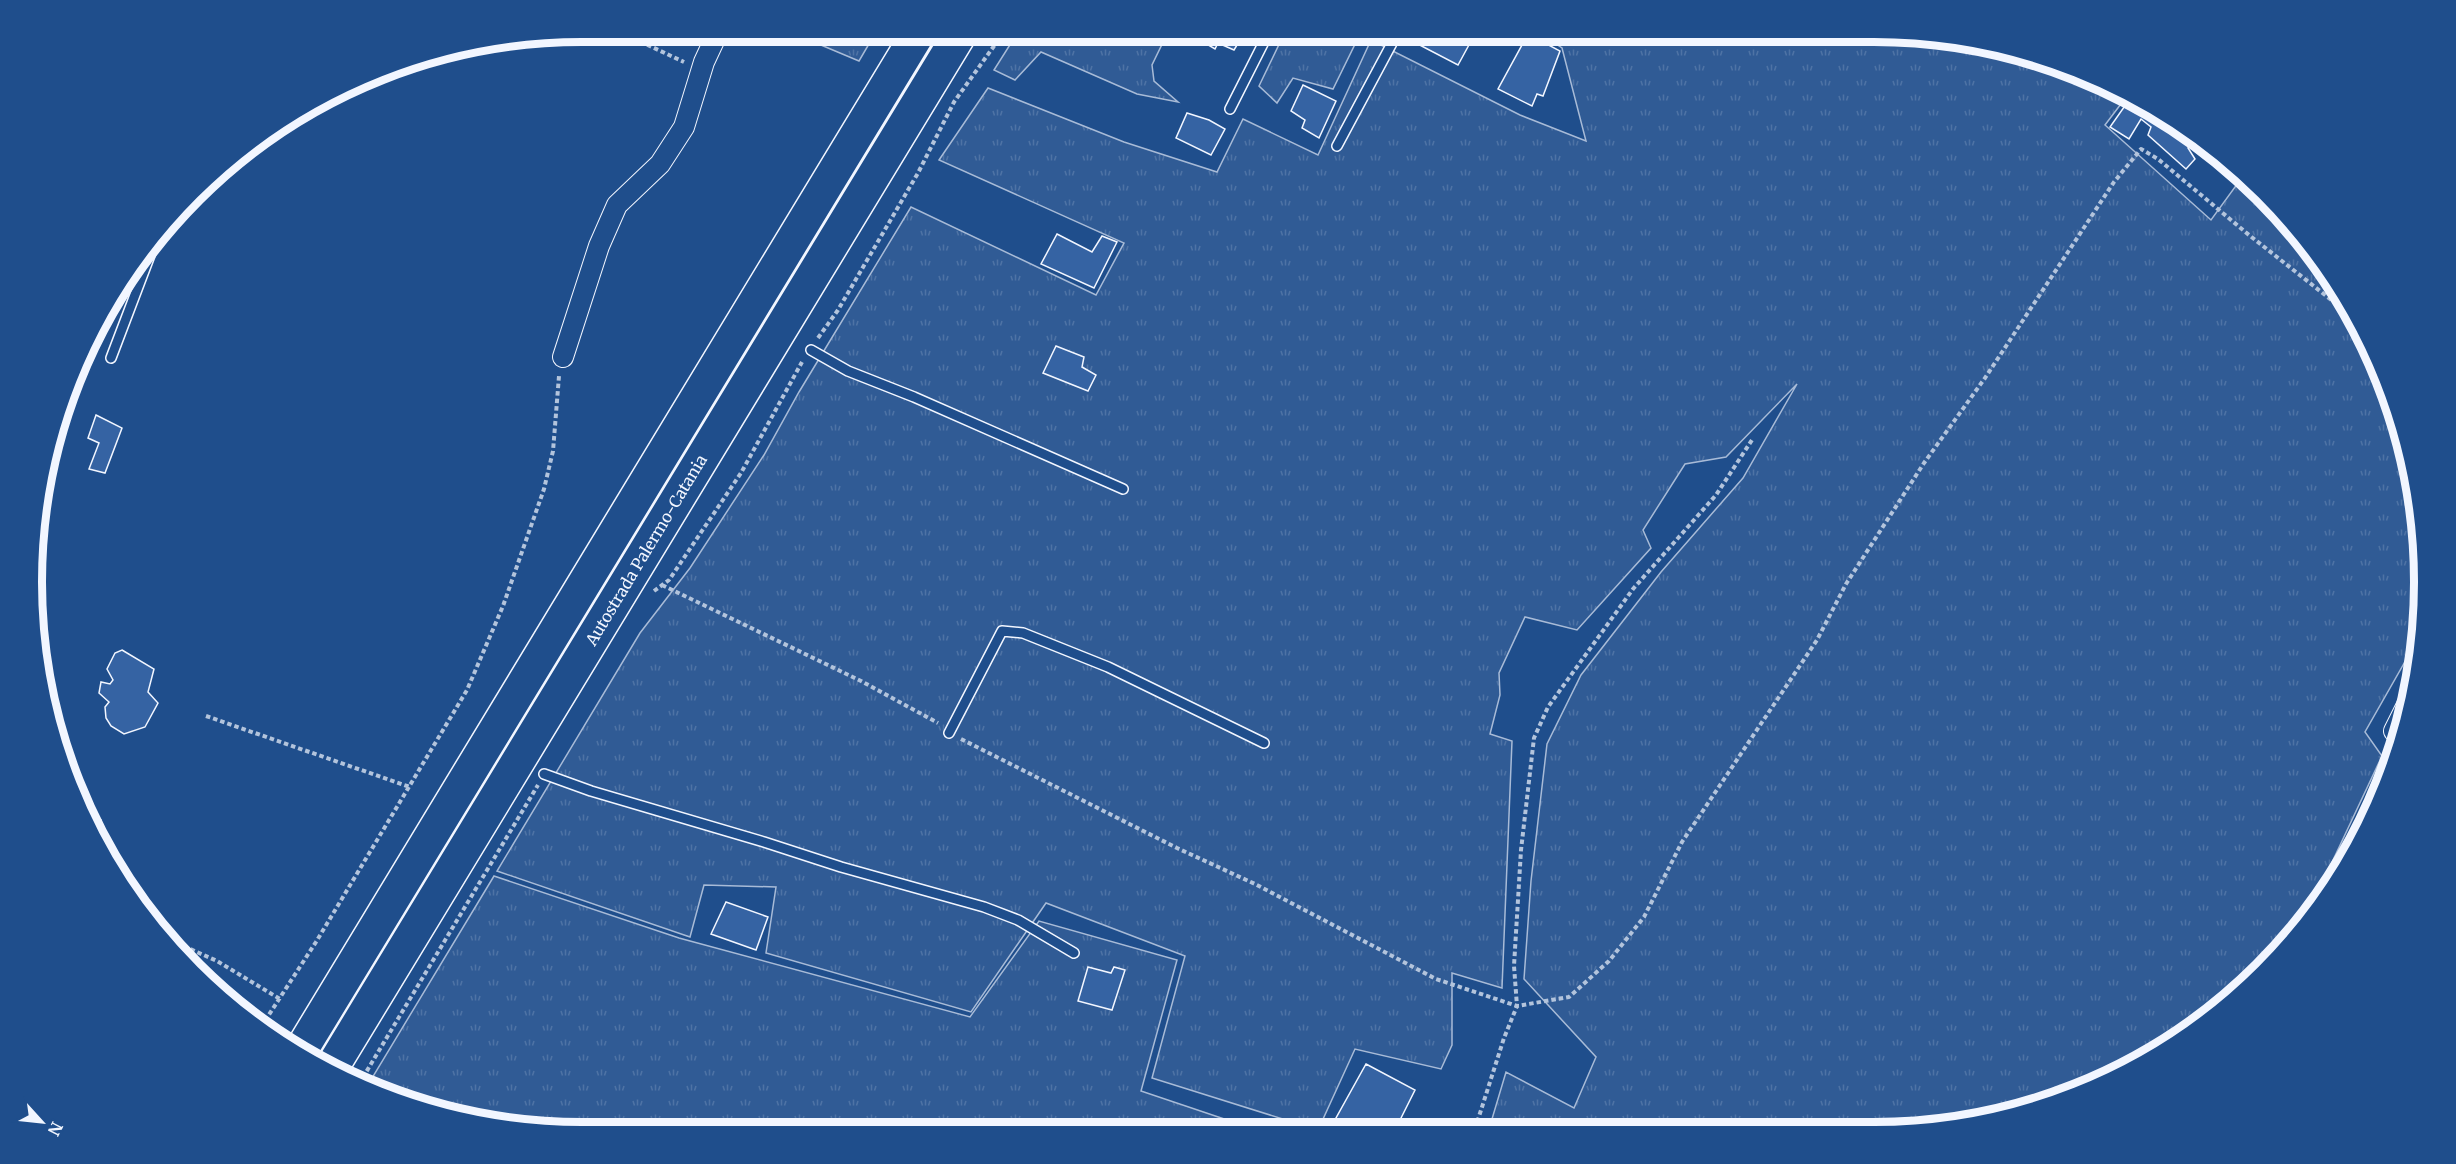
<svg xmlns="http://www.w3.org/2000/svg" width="2456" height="1164" font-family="Merriweather,serif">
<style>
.grass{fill:url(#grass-tufts);stroke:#a8bbd7;stroke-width:1.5}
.building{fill:#3563a3;stroke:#f2f6ff;stroke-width:1.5}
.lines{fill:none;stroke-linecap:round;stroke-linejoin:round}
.service-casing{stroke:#f2f6ff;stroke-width:12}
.minor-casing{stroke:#f2f6ff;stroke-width:22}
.motorway-casing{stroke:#f2f6ff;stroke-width:36}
.path{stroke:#b3c4dc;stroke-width:4;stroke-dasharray:4.5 3;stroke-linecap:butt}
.service{stroke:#1f4e8c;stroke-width:9}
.minor{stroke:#1f4e8c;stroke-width:20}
.motorway{stroke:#1f4e8c;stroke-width:33}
.labels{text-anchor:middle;stroke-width:4.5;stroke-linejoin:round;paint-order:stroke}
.street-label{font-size:16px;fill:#f2f6ff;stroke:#1f4e8c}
.rim{fill:none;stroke:#f2f6ff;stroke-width:8}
</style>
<defs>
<pattern id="grass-tufts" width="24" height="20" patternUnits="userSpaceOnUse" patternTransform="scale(1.5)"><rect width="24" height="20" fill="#305b95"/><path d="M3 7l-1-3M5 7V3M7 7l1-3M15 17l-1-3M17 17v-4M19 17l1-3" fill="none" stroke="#4e73a5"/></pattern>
</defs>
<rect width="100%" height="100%" fill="#1f4e8c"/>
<path class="grass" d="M790,32H876L859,61Z
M1018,32H1168L1152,65L1154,81L1178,102L1137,94L1041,52L1015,80L994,70Z
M1285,32H1361L1333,89L1293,78L1277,103L1259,86Z
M1538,32H1874L1982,42L2085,74L2127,96L2105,125L2211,220L2243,176L2264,193L2332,276L2383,372L2414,475L2424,582L2419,637L2365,732L2382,756L2302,926L2209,1019L2085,1090L1946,1128L1489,1129L1506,1072L1574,1108L1596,1057L1524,979L1531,881L1547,744L1581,675L1661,572L1743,478L1797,384L1726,457L1685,464L1643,530L1651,548L1577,630L1525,617L1499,673L1500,695L1490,734L1512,741L1502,988L1452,973V1045L1441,1069L1355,1049L1318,1130L1152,1078L1185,956L1046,903L971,1012L766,953L776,887L704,885L690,937L497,871L640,633L690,568L764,455L799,392L911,207L1096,295L1124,243L939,160L988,88L1124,142L1217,172L1243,119L1318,155L1371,40L1520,115L1586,141L1562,48Z
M494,876L679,938L970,1017L1039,921L1177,960L1141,1091L1257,1130L582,1132L474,1122L366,1088Z"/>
<path class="building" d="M1202,32H1245L1234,50L1218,43L1215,49L1198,39Z
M1413,32H1476L1458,65L1412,41Z
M1528,34L1560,51L1543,96L1537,94L1532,106L1498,89Z
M1303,85L1336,101L1319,138L1302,128L1305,120L1291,111Z
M2129,100L2148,112L2150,108L2180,124L2194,136L2188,148L2195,159L2186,169L2148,135L2151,127L2141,119L2129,139L2110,127Z
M1187,113L1209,120L1225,129L1211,155L1176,138Z
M1057,234L1092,252L1102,236L1117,242L1094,288L1041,264Z
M1056,346L1084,357L1082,367L1096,375L1088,391L1043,373Z
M96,415L122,428L105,473L89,469L99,443L88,438Z
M122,650L154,669L148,692L158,703L145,727L124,734L111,726L106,718L105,707L109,702L99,693L101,682L110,684L113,680L107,669L115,653Z
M84,810L101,820L94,834L88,826Z
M726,902L768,917L756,950L711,934Z
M1088,967L1111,973L1114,967L1125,970L1112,1010L1078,1001Z
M1366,1064L1415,1090L1395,1130H1365L1368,1125L1359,1119L1354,1128L1336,1118Z"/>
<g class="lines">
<defs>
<path id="service" d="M1230,109L1269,32
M1337,146L1398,32
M811,350L848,371L914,397L1123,489
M111,358L152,250L150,249
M949,733L1002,631L1023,633L1108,667L1264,743
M544,774L591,791L764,842L841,867L984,907L1018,920L1074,953"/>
<path id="minor" d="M563,357L599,246L617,205L660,164L684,127L704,62L718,32
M2400,734L2394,731L2413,693"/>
<path id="motorway" d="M300,1052L919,32
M331,1069L961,32"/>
</defs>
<use href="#service" class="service-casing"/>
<use href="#minor" class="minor-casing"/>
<use href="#motorway" class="motorway-casing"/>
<path class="path" d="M620,32L684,62
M818,338L838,310L918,173L954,102L1004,32
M662,585L861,681L938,723
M654,591L669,580L741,473L802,362
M206,716L410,787
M961,739L1177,848L1255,884L1436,979L1517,1006L1569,997L1609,961L1644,917L1682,842L1817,640L1846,584L1924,463L1985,378L2114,182L2141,149L2158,159L2249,235L2353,317
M170,940L217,961L280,999
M261,1027L316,942L467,690L503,606L544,489L553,451L559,376
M359,1084L538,785
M1475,1129L1504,1038L1517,1006L1514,966L1521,850L1534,738L1548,707L1633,589L1716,495L1752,440"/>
<use href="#service" class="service"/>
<use href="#minor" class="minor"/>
<use href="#motorway" class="motorway"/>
</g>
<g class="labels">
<g class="street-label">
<text transform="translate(646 550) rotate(-59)" y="6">Autostrada Palermo-Catania</text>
</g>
</g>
<path d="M0 0H2456V1164H0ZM582 42H1874A540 540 0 0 1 2414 582V582A540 540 0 0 1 1874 1122H582A540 540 0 0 1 42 582V582A540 540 0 0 1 582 42Z" fill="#1f4e8c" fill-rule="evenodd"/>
<path class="rim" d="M582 42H1874A540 540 0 0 1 2414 582V582A540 540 0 0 1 1874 1122H582A540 540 0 0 1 42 582V582A540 540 0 0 1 582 42Z"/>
<g transform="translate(42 1122) rotate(117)" stroke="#1f4e8c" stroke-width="4.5" paint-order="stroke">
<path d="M0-4.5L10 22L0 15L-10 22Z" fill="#f2f6ff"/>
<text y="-9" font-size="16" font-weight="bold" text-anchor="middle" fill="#f2f6ff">N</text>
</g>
</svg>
